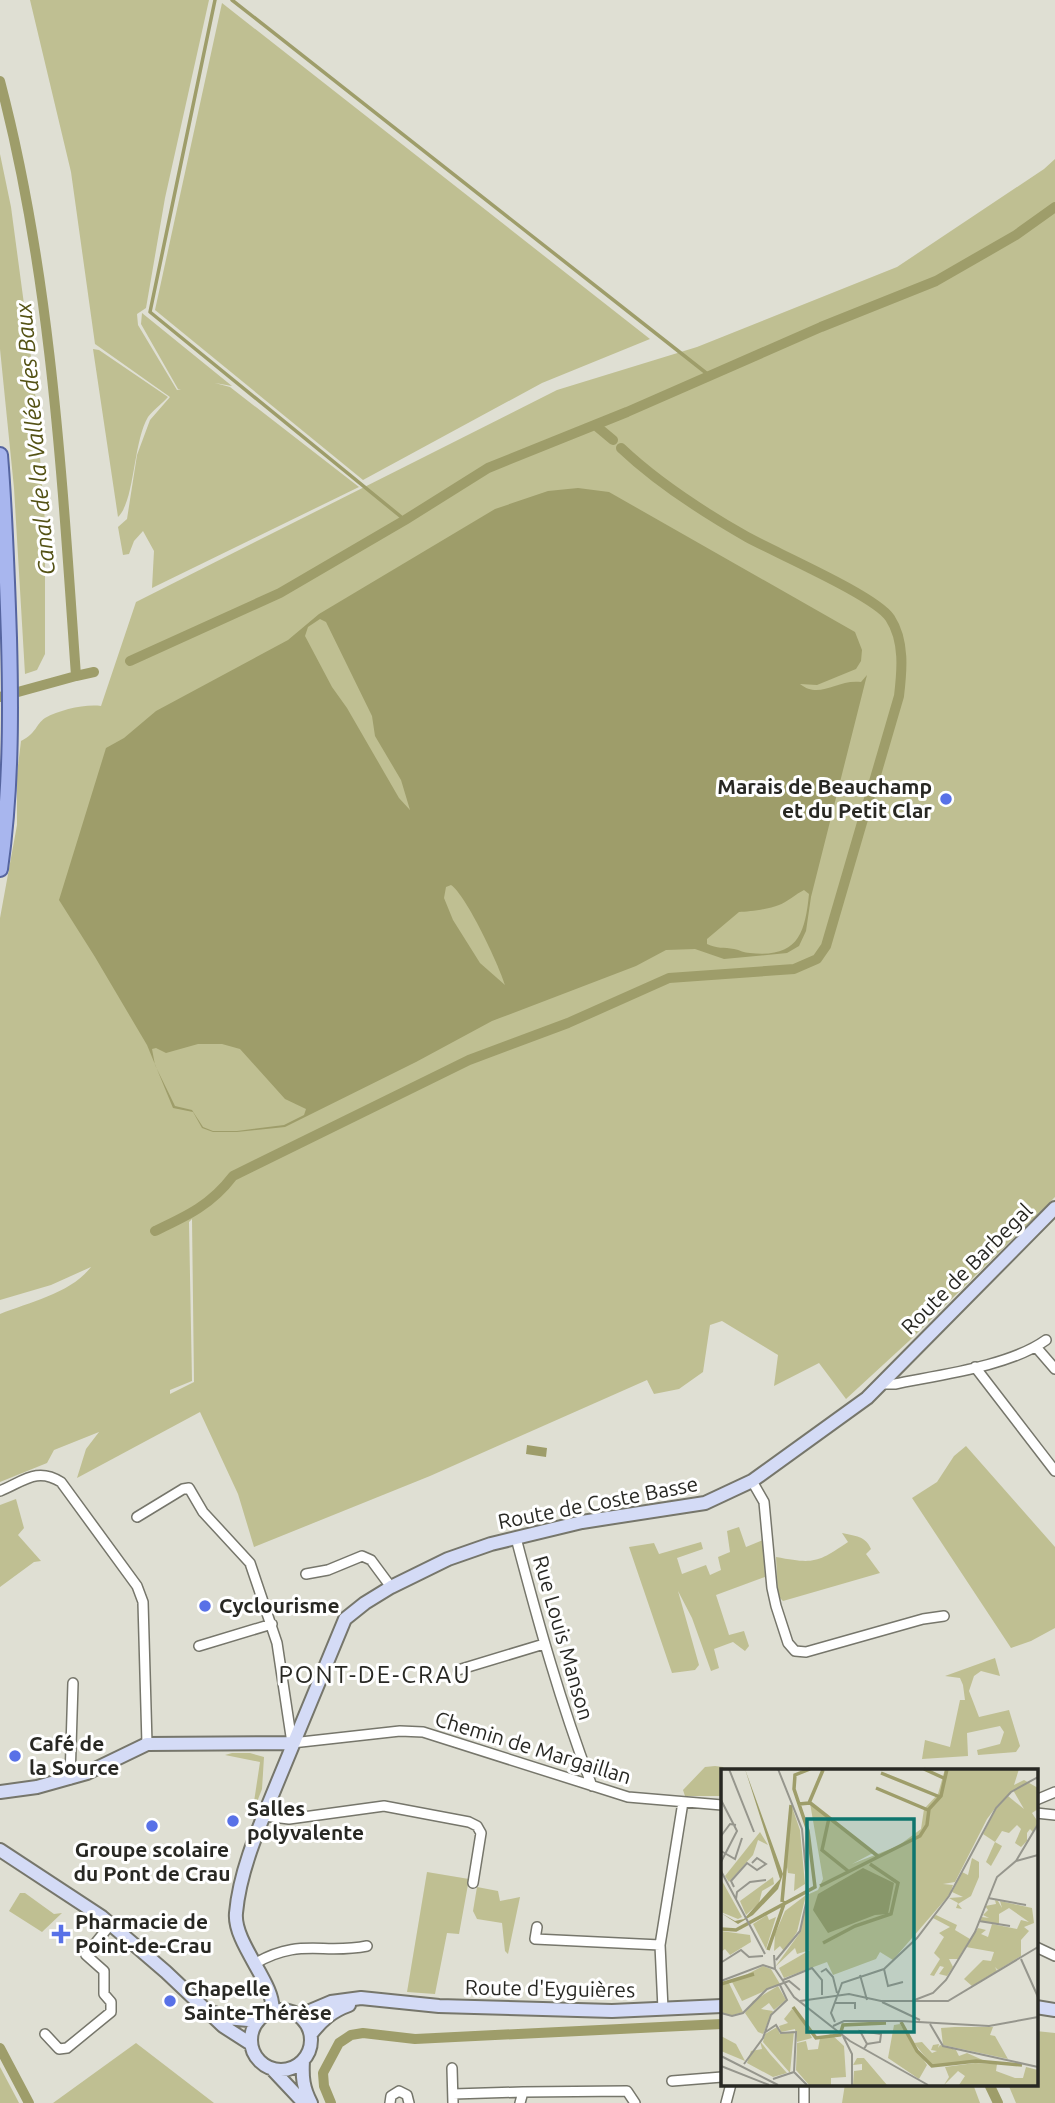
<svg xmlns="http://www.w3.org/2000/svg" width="1055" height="2103" font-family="Ubuntu,sans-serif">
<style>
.green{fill:#bfbf92;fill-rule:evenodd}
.water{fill:#9e9d6a;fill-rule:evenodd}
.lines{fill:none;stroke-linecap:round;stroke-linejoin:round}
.stream{stroke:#9e9d6a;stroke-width:3.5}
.canal{stroke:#9e9d6a;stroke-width:10}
.street-casing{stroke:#76766b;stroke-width:12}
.secondary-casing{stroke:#76766b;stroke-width:16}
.primary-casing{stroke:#56659f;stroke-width:18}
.street{stroke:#fff;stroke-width:9}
.secondary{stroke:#d4dbf6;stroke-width:12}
.primary{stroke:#a8b6ee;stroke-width:14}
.poi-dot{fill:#5871e7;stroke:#fff;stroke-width:2.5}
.labels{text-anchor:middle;stroke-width:6;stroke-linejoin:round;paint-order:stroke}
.poi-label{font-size:21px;font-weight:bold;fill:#282823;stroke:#fff;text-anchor:start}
.street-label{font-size:21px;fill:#282823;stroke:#fff}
.water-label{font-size:23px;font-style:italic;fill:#545215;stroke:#fff}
.quarter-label{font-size:24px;letter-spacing:2px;fill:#282823;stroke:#fff}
.inset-river{fill:none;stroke:#9e9d6a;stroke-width:3.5}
.inset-road{fill:none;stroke:#96968d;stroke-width:2}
.view{fill:#0f766e;fill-opacity:0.15;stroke:#0f766e;stroke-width:3.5}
.inset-edge{fill:none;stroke:#282823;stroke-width:3.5}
</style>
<rect width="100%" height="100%" fill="#dfdfd3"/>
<path class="green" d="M30,0H209L165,198L146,308L137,314L138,325L177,390L181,389H178L141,324L142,313L232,386L215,383L230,387L359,487L152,588L154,551L143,531L134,541L129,554L123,555L118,527L127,519L137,455L150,420L170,397L95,344L71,172Z
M222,3L650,339L542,383L363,480L155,310Z
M0,154L11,207L34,379L45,522V654L37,670L25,674L14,488L0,349Z
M1055,159V1197L909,1341L846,1399L819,1363L774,1386L778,1355L722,1321L710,1325L703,1372L679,1389L654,1394L647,1380L430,1476L254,1547L238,1494L200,1412L77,1478L86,1449L99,1432L54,1450L47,1463L0,1482V1314C30,1302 71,1293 91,1267L51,1285L0,1300V918L17,825V774L21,741C37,733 35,725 45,718C60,710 84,704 101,706L136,602L557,390L697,347L897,267L1044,169ZM192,1219L194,1382L170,1394V1390L192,1381L189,1222Z
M93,349L99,350L168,397C162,404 153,410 148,417C133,442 135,501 118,517Z
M966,1446L1055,1547V1628L1031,1641L1011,1648L912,1498L937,1482L954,1456Z
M16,1499L24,1528L18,1535L41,1561L34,1562L0,1587V1505Z
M739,1527L746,1547L763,1540L765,1577L716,1595L729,1635L744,1631L749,1646L745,1651L733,1642L714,1649L719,1668L711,1671L692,1618L678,1591L699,1665L695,1670L672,1673L629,1547L654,1543L659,1554L701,1542L703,1549L677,1558L682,1574L706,1565L710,1575L721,1570L718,1557L730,1552L727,1531Z
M842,1533C855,1536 866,1536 871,1549L866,1554L880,1573L783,1601L778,1596L776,1557C814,1564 817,1563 848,1542Z
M995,1658L1000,1676L981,1671L974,1676L969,1691L979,1717L1009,1710L1020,1746L1016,1752L978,1755L977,1750L1000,1744L1004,1732L1000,1726L967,1733L968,1756L922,1759L925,1740L950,1747L960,1700H965L963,1685L960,1678L945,1676Z
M232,1753H250L264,1757L262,1789L252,1815L260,1762L225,1755Z
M715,1766L723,1767L725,1770H722V1796H685L683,1790L705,1767Z
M427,1872L469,1879L459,1934L447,1933L435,1994L407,1992Z
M477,1887L498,1891L500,1901L520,1897L508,1954L505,1951L502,1923L477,1919L473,1911Z
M20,1893H25L54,1914L62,1913L42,1932L9,1911Z
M1036,2031L1055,2033V2103H1016L1008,2084H1036Z
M136,2043L214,2103H53Z
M0,2067L17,2099L19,2103H0Z
M845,2084H973L980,2103H842Z"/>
<path class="water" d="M578,488L609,492L855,632L862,650L861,661L856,669L817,685L800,684C820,700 836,679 861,682L867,675L811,897L806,931L799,946L787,953L724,959L695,949L666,950L636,966L492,1021L416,1062L285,1127L237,1132H213L202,1128L193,1112L173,1108L147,1045L95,957L59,900L106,748L124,738L156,711L288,640L319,614L495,509L548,491ZM320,619L326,622L372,716L375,736L401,780L410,810L399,798L347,708L332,687L305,636L308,627ZM451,885C466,895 499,965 505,985L480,963L453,920L444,898L446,887ZM804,890L809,894C805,935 797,958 750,953C744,953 740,950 734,949C724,947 717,949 707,944V939L739,912C749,912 769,909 779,905C787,902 796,894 804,890ZM198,1044H222L240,1049L285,1099L306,1109L304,1115L284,1125L237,1131H213L203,1127L192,1110L175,1106L155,1065L152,1049L156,1048L166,1053Z
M527,1445L547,1448L546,1457L526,1454Z"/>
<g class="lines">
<path class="stream" d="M215,0L150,312L405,520
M232,0L710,376"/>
<path class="canal" d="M0,81C51,275 62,477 76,676L0,697
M595,425L613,440
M130,661L280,593L405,520L488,468L627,412L821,327L936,281L1016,235L1055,207
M76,676L94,672
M155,1231C187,1216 211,1205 233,1176L469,1060L568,1023L669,978L794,969L817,959L826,946L899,696C902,671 905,641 890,618C876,596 776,553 747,537C703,512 658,483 621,448
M0,2048L29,2103
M989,2084L998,2103
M331,2103L324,2086L323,2073L339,2043L351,2035L363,2033L415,2039L722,2024"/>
<defs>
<path id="street" d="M1036,1347L1055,1369
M975,1367L1055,1471
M882,1384H895C939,1375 1010,1366 1046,1340
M752,1481L764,1502L772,1588L776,1606L788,1643L795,1651L806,1652L923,1619L944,1616
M0,1491C24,1481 37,1467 61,1482L137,1586L143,1602L147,1744
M137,1517L183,1489L189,1488L203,1512L250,1563L277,1643L292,1743L400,1731L423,1732L628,1797L722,1805
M516,1538C538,1622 561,1705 592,1786
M306,1574L328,1570L362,1556L371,1560L391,1587
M199,1646L272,1624
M458,1670L544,1644
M70,1779L73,1683
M1036,1800L1055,1792
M1036,1813L1055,1815
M264,1816L289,1819L384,1806L469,1822L477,1826L481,1833L473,1883
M537,1927L535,1939L660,1945
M1036,1947L1055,1956
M254,1964C300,1937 322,1955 367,1946
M663,2009L660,1945L683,1802
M45,2034L59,2049L67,2048L111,2012V2002L104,1994V1971L86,1955L110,1925
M452,2068L453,2103
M672,2081L722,2077
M804,2084V2103
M453,2094L523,2092
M390,2103L391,2096L399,2091L407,2095L409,2103
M520,2103L523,2092L627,2091L635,2103
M726,2103L731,2084"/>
<path id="secondary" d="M0,1792L37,1787L87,1773L147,1744L292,1743
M0,1850L102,1917L166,1972L223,2026L251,2044
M1036,2007L1055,2010
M251 2040a30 30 0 1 1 60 0a30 30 0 1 1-60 0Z
M272,2011C277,1986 233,1943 236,1913C240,1868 261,1823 278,1781C300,1727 323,1673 345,1619L365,1603L391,1587L448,1559L491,1544L582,1522L705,1503L752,1481L867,1398L1055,1208
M214,2013L226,2018L258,2021
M296,2014L305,2013L331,2002L361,1998L439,2006L612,2011L722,2006
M311,2034C322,2020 332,2011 349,2005
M303,2061C302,2077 303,2088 311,2103
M272,2069L304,2103"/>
<path id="primary" d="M0,455C5,516 7,577 9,638C11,715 11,792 0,869"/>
</defs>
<use href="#street" class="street-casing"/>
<use href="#secondary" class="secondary-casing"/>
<use href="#primary" class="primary-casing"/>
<use href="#street" class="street"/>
<use href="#secondary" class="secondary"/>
<use href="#primary" class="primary"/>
</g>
<g class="poi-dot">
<circle cx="946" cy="799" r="7"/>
<circle cx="205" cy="1606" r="7"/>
<circle cx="15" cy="1756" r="7"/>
<circle cx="233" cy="1821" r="7"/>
<circle cx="152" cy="1826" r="7"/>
<path d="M57.5 1923.5h7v7h7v7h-7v7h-7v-7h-7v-7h7z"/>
<circle cx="170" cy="2001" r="7"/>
</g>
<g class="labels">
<g class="poi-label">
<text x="932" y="794" text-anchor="end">Marais de Beauchamp<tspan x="932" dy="24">et du Petit Clar</tspan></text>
<text x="219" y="1613">Cyclourisme</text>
<text x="29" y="1751">Café de<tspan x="29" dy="24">la Source</tspan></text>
<text x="247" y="1816">Salles<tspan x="247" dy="24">polyvalente</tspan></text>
<text x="152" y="1857" text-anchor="middle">Groupe scolaire<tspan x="152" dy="24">du Pont de Crau</tspan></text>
<text x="75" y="1929">Pharmacie de<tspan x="75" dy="24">Point-de-Crau</tspan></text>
<text x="184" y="1996">Chapelle<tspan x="184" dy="24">Sainte-Thérèse</tspan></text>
</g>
<g class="street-label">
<text transform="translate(967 1269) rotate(-45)" y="7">Route de Barbegal</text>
<text transform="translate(598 1503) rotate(-11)" y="7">Route de Coste Basse</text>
<text transform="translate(563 1638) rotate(74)" y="7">Rue Louis Manson</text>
<text transform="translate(533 1748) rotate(17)" y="7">Chemin de Margaillan</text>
<text transform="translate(550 1989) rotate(1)" y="7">Route d'Eyguières</text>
</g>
<g class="water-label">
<text transform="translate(35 439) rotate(-95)" y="8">Canal de la Vallée des Baux</text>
</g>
<g class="quarter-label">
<text x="375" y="1683">PONT-DE-CRAU</text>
</g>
</g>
<g transform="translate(721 1769)">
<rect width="317" height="317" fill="#dfdfd3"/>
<path d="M224,0H298L293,16L303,11L317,19V40L311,44L317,53L312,63L309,60L306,64V72L300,78L294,74L300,60L296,56L288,64L281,62L274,73L281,77L279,81L270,97L265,93L274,73L262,65L275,40L287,27L303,40L292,21L275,38L266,50L234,113L222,115L232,116L229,125L172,191L159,183L155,190L112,206L106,193L63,209L58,199L89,181L76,185L74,179L54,198L78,165L88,125L97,121L102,110L89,34L108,49L102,78L109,50L152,84L131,95L177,77L200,60L203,40L217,25ZM71,38L79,61L84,115L73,122L74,105L67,104L65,92ZM39,63L47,76L37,71L32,86L8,113L4,107ZM251,89L258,93V108L250,127L237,135L241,140L235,139L237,134L228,129L242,128L231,123L241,103L247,106ZM52,108L53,115L41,122L38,134L25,146L19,132ZM0,110L21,148L17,150L0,143ZM85,126L76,163L63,182L59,177L53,182L54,165L64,142ZM274,131L277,132L281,139L279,132L311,139L313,154L303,158L308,162L300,171V187L277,201L274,198L276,202L251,217L243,210L262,191L270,192L273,183L245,178L257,159L265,161L260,165L267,168L271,155L296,160L300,151L308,153L288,139L278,145V155L259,152L261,148L268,149L262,146L267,141L264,137L275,135ZM46,146L48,151L55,148L45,180L32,155ZM215,146L236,156L234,161L249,170L237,190H228L232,198L226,207L218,205L223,198L219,197L213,207L209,206L219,190L213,184L223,168L218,164L229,158L212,149ZM0,162L29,166L30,173L9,186L4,180L0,183ZM42,197L50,200L59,215L21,232L11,213ZM7,212L22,243L9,247L0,243V213ZM57,217L65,231L53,241L48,234L40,240L52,242L42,265L37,263L24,244L32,232ZM71,240L85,256L91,269L76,273L74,260L60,263L58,257L67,254L63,250ZM179,255L206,296L198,310L167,289L173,256ZM56,258L59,265L73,262L69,304L42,273L44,265ZM234,258H272L269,266L274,267L287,290L222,276L220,259ZM110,265L123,277L125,308L110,309V316H88L75,301L76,274L85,272L87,281L97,280L99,269ZM0,267L15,275L24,292L0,282ZM39,272L49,285L66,304L52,308L26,294L30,282L41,280ZM201,273L211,284L216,282L210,281L212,276L218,275L217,279L219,276L235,281L238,287L246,284L264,292L211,296L193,274ZM136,289H143L166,316H132L133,302L141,301V295L132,296ZM254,294L276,295L275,302L294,309H302L305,298L317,301V316H238L244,307L237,302L223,316L228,308L224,298Z" fill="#bfbf92"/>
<path d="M24,0L62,105L57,120L32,146L17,155L0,144L14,152L23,150L59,110ZM142,99L173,114L167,145L154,146L107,164L92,141L97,125Z" fill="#9e9d6a"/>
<path class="inset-river" d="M203,0L225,10M160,4L219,28M155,19L207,41M88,33L158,88M78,35L88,34L102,1M108,49L101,81L127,102M99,117L199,67L206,56L208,40L220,27L226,0M61,133L70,36M0,160L15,161L94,118L87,62L73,20L74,6L89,0M102,174L134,157L170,145L177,114L149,95M47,181L64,132M0,215L33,205M72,238L95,269L119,266L122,256L165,254M180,253L196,282L211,297L255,292L301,296"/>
<path class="inset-road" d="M8,0L33,63M0,31L16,62L0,93M0,67L9,55L15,56M0,82L14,90L21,69M295,92L317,55M0,102L44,185M13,118L10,112L26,94L36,101L45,95L36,89L31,94M267,129L305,136M15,130L16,123L29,113L45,111M258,152L289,157M53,186L54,200L73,228L129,272L207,316M300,190L317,228M55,191L79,162L87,125L81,60L57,0M1,193L20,181L28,188L42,187M163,200L167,217L182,213M100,203L105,200L112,208L116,224M139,206L146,231M62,211L91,199L101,211V226M0,212L42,196L54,200M79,232L128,225L160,232H227L317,178M191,232L212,224L225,211L254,163L276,108L295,92L317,86M161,233L199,251M113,234H134V240M0,244L11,247L22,244L46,220L68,212L79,221M114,253L110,244L121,214L163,200L196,169L228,127L275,39L290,23L317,8M209,255L222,277L317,298M112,257L123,252H180L268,257L317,248M43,264L55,256L60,264L75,263L73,303L86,316M122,267L131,285V316M143,280L146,275L159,273L160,265L139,262L146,275M0,287L57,316M23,295L42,269L50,246L66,231L59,216M0,297L48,316M52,310L73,303"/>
<path class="view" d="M86,50H193V263H86Z"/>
<rect width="317" height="317" class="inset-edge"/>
</g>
</svg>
